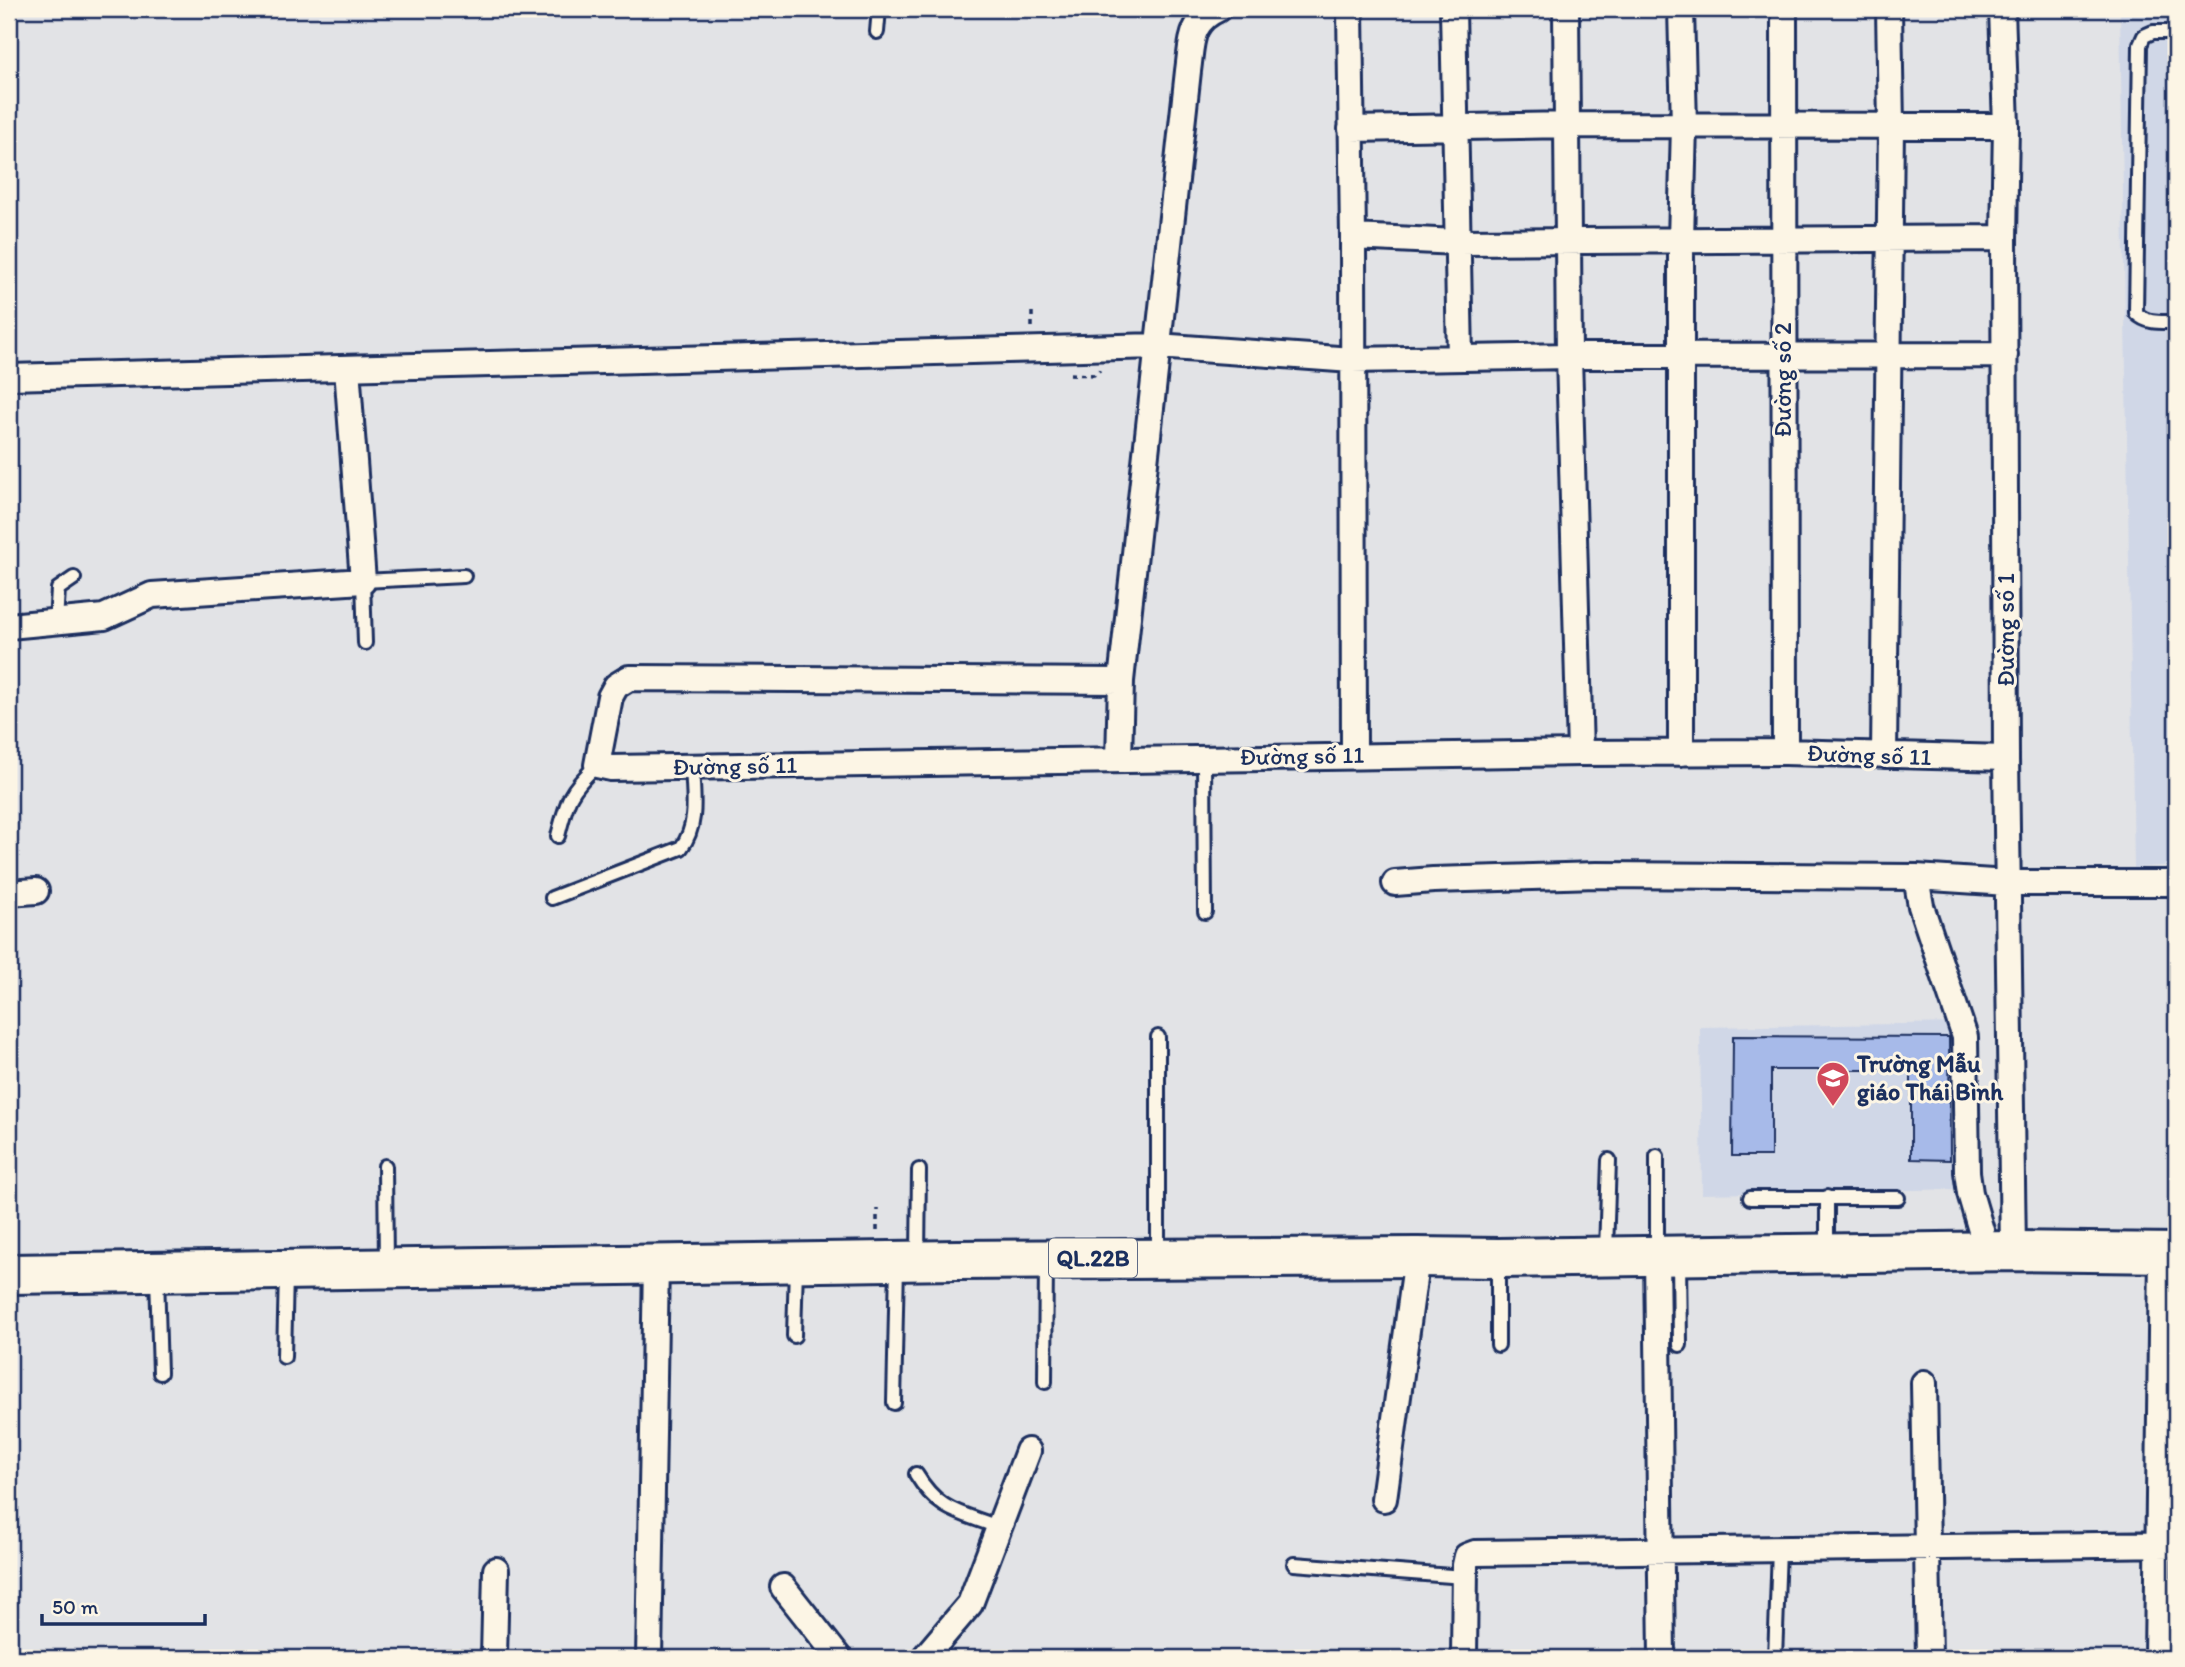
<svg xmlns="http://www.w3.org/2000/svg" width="2185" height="1667" font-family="Itim,sans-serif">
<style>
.built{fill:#d0d7e7}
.building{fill:#a7bae9;stroke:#1b2f5e;stroke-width:2}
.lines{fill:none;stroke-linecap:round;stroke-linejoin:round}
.lane-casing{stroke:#1b2f5e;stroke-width:18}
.street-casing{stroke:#1b2f5e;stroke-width:30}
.highway-casing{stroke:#1b2f5e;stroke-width:44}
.path{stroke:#1b2f5e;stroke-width:3.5;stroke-dasharray:5 5;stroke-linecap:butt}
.lane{stroke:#fcf5e5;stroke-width:12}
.street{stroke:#fcf5e5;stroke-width:24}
.highway{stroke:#fcf5e5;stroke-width:38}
.labels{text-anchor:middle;stroke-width:6;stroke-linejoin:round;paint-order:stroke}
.shield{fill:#fcf5e5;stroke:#5e6a86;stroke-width:2}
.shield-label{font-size:23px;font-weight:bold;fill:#1b2f5e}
.street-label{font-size:24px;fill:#1b2f5e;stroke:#fcf5e5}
.poi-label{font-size:24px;font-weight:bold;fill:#1b2f5e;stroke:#fcf5e5;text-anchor:start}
</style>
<rect width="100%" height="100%" fill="#e2e3e6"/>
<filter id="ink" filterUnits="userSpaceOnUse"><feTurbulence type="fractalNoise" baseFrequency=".0143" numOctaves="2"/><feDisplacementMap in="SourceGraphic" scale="14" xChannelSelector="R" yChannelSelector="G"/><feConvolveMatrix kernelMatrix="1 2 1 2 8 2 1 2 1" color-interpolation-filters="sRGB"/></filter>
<g filter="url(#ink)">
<path class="built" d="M2120,9H2176V865L2134,868Z
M1964,1023L1966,1189L1702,1194L1700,1027Z"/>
<path class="building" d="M1733,1036L1949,1037L1950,1160L1911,1159V1070H1771V1156H1732Z"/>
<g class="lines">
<defs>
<path id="lane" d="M877,32L879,9
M2176,32H2153L2144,36L2140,45L2136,313C2147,324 2161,322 2176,322
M56,622L58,589L74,578
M365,643L363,581L464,576
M1204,758L1205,912
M558,836C567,800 569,791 597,765
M552,898L681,848C699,825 693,794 692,766
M385,1166L386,1264
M1750,1198H1898
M1827,1249V1197
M1657,1250V1156
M1606,1251L1609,1160
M1158,1254V1037
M918,1256L919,1170
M1679,1259L1680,1345
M157,1276L160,1373
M794,1336L796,1266
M1498,1345V1262
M284,1357L286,1274
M1045,1382L1046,1263
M894,1403L897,1264
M916,1474C939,1512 959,1512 998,1527
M1294,1564L1464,1577
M1775,1658L1779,1549"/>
<path id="street" d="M1350,9L1353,237L1354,755
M1453,9L1460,358
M1566,9L1569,356L1580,753
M1784,9L1785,752
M2002,9L2006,126L2004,238L2006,758L2013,1251
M1351,129L1569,125L2006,126
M1353,237L1457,242L2004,238
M9,377L1157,346L1352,360L1569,356L2005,355
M9,626L104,617L152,595L363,581L347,368
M1121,681L1188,71C1192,43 1189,22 1218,9
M1681,753V240L1684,125L1681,9
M1884,755L1891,126L1889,9
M1119,760L1121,681L629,678L616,686L610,697L597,765L611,768L1580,753L1785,752L2006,758
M1916,877L1921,906L1965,1037L1967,1172L1970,1193L1987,1251
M1395,883L1433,880L1596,875L1916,877L2008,883H2176
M9,893L36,891
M1657,1255L1662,1658
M1924,1383L1929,1658
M1384,1499L1417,1257
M783,1587L839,1658
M494,1658L496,1570
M649,1658L656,1264
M924,1658L970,1604L1028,1451
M1464,1658L1465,1565L1467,1556L1475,1553L2176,1544
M2157,1658L2162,1253"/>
<path id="highway" d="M9,1274L957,1260L1417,1257L1498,1258L2013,1251L2176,1253"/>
</defs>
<use href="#lane" class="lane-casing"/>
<use href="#street" class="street-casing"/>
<use href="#highway" class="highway-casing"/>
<path class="path" d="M1032,327V311
M1070,374L1094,375L1100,370
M877,1231V1209"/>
<use href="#lane" class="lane"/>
<use href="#street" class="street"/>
<use href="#highway" class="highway"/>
</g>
</g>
<defs>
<symbol id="school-pin" viewBox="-11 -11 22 30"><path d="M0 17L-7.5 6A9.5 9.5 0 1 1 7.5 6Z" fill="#d1495b" stroke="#fcf5e5"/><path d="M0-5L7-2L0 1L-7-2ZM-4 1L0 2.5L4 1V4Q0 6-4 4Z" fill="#fff"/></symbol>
</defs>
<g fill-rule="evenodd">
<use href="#school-pin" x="1814" y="1059" width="38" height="52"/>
</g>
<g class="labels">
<rect class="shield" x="1049" y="1238.5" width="88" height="39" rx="5"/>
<g class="shield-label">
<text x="1093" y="1266">QL.22B</text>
</g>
<g class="street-label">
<text transform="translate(1783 380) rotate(-90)" y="8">Đường số 2</text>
<text transform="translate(2006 630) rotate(-90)" y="8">Đường số 1</text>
<text transform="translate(1869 755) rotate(2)" y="8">Đường số 11</text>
<text transform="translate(1302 756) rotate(-1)" y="8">Đường số 11</text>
<text transform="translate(735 766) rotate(-1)" y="8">Đường số 11</text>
</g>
<g class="poi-label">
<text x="1857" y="1072">Trường Mẫu<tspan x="1857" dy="28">giáo Thái Bình</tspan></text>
</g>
</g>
<rect width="2185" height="1667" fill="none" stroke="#fcf5e5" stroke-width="35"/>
<rect x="18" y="18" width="2150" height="1632" fill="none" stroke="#1b2f5e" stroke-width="2.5" filter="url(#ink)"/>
<path d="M42 1614v10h163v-10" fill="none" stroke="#1b2f5e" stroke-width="3.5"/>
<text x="52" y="1614" font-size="21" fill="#1b2f5e" stroke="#fcf5e5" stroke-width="5" paint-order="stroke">50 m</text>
</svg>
